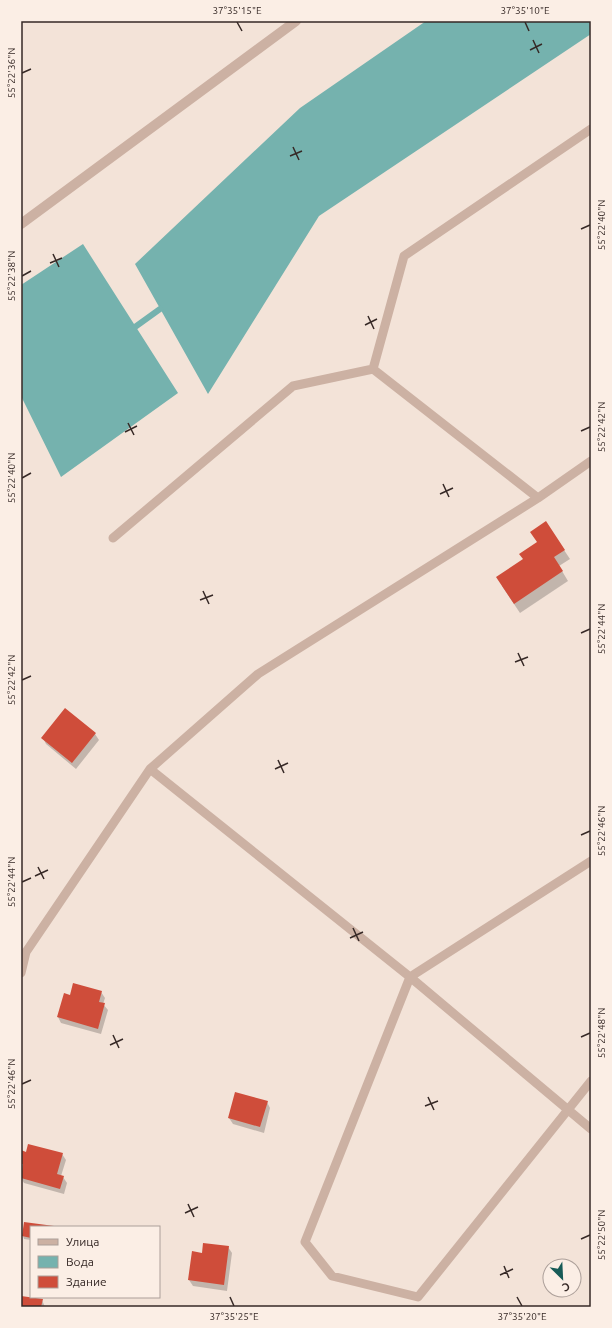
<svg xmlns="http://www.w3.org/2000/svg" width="612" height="1328" font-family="Ubuntu,sans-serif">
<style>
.water{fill:#75b2ae}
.shadow{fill:#0003}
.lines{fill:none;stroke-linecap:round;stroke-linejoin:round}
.stream{stroke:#75b2ae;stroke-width:6}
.building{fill:#cf4d3a}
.lane{stroke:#ccb1a3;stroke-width:9}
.street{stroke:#ccb1a3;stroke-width:10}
.ticks{fill:none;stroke:#362926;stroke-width:1.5}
.neatline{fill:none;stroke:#362926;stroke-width:1.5}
.ticks-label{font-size:10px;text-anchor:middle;fill:#362926}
</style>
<rect width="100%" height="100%" fill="#f3e3d8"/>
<path class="water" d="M426,21H591V34L319,216L208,394L135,264L300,108Z
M83,244L178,393L61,477L21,396V285Z"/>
<path class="shadow" d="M538,543L564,550L570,559L559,566L568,581L520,613L502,586Z
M95,734L99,740L76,769L46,744L43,738Z
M101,992L105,998L103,1004L108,1010L101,1034L61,1023L58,1017L70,996Z
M267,1102L270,1108L264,1133L233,1124L229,1118Z
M21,1152L26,1153L62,1154L66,1160L61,1176L63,1177L67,1183L64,1194L24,1183L21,1178L23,1169L21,1168Z
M25,1223L52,1227H31V1240L24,1239L23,1236Z
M228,1247L232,1253L227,1291L193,1286L189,1280L193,1252L203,1254Z
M21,1297L42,1300L45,1307H21Z"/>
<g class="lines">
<path class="stream" d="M135,327L160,309"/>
</g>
<path class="building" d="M546,521L565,550L554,557L563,571L514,604L496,577L523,559L519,554L537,542L530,532Z
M65,708L96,733L72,763L41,738Z
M73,983L102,991L99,1002L105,1003L98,1029L57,1017L64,993L70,995Z
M235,1092L268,1101L260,1127L228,1118Z
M28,1144L63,1153L57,1174L64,1176L60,1189L21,1178L23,1164H21V1150L26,1152Z
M24,1222L54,1226V1227H31V1238L22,1236Z
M203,1243L229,1246L224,1285L188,1280L192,1251L202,1253Z
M21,1296L43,1299L41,1307H21Z"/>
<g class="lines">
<path class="lane" d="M538,498L373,369L404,256L591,129
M113,538L293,386L373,369
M150,769L410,977L591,1129
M591,861L410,977L305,1242L332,1276L418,1297L591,1081
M21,973L26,952L150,769L258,674L538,498L591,461"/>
<path class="street" d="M21,224L296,21"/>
</g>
<path class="ticks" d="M237,22L242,31M525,22L529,31M533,40L539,53M530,50L542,44M22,73L31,69M293,147L299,160M290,156L302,151M581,229L590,225M53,254L59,267M50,263L62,258M22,276L31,271M368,316L374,329M365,325L377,319M128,423L134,435M581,431L590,427M125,432L137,426M22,478L31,473M443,484L449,497M440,494L453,488M203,591L209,604M200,600L213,595M581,633L590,629M518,653L524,666M515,662L528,657M22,680L31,676M278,760L284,773M275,769L288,763M581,835L590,831M38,867L44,879M35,876L48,870M22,882L31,878M353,928L359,941M350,938L363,932M113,1035L119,1048M581,1037L590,1033M110,1045L123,1039M22,1084L31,1080M428,1097L434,1110M425,1106L438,1101M188,1204L194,1217M185,1213L198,1207M581,1239L590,1235M504,1266L509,1278M500,1275L513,1269M230,1297L234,1306M517,1297L522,1306"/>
<rect width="612" height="1328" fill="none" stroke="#fbeee5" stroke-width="44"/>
<rect x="30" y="1226" width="130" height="72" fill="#fbeee5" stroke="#ac9f99"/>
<rect x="38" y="1239" width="20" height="6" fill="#ccb1a3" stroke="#ac9f99"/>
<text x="66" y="1246" font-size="12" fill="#362926">Улица</text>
<rect x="38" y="1256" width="20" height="12" fill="#75b2ae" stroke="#ac9f99"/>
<text x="66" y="1266" font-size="12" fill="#362926">Вода</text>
<rect x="38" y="1276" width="20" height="12" fill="#cf4d3a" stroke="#ac9f99"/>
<text x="66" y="1286" font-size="12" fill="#362926">Здание</text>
<g transform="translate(562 1278) rotate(156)"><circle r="19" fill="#fbeee5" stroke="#ac9f99"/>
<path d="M0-3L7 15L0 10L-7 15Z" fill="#185b57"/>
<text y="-6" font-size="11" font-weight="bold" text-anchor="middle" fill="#362926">С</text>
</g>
<rect x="22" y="22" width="568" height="1284" class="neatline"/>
<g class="ticks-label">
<text x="237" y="14">37°35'15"E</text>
<text x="525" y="14">37°35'10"E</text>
<text transform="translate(11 73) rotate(-90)" y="4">55°22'36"N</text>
<text transform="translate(601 225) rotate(-90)" y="4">55°22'40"N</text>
<text transform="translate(11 276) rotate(-90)" y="4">55°22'38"N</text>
<text transform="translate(601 427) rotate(-90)" y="4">55°22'42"N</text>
<text transform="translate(11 478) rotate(-90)" y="4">55°22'40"N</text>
<text transform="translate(601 629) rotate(-90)" y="4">55°22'44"N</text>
<text transform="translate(11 680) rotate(-90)" y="4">55°22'42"N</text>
<text transform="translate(601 831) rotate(-90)" y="4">55°22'46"N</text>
<text transform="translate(11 882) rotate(-90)" y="4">55°22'44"N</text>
<text transform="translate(601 1033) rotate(-90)" y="4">55°22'48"N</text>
<text transform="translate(11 1084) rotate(-90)" y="4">55°22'46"N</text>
<text transform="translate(601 1235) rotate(-90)" y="4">55°22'50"N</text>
<text x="234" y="1320">37°35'25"E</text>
<text x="522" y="1320">37°35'20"E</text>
</g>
</svg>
